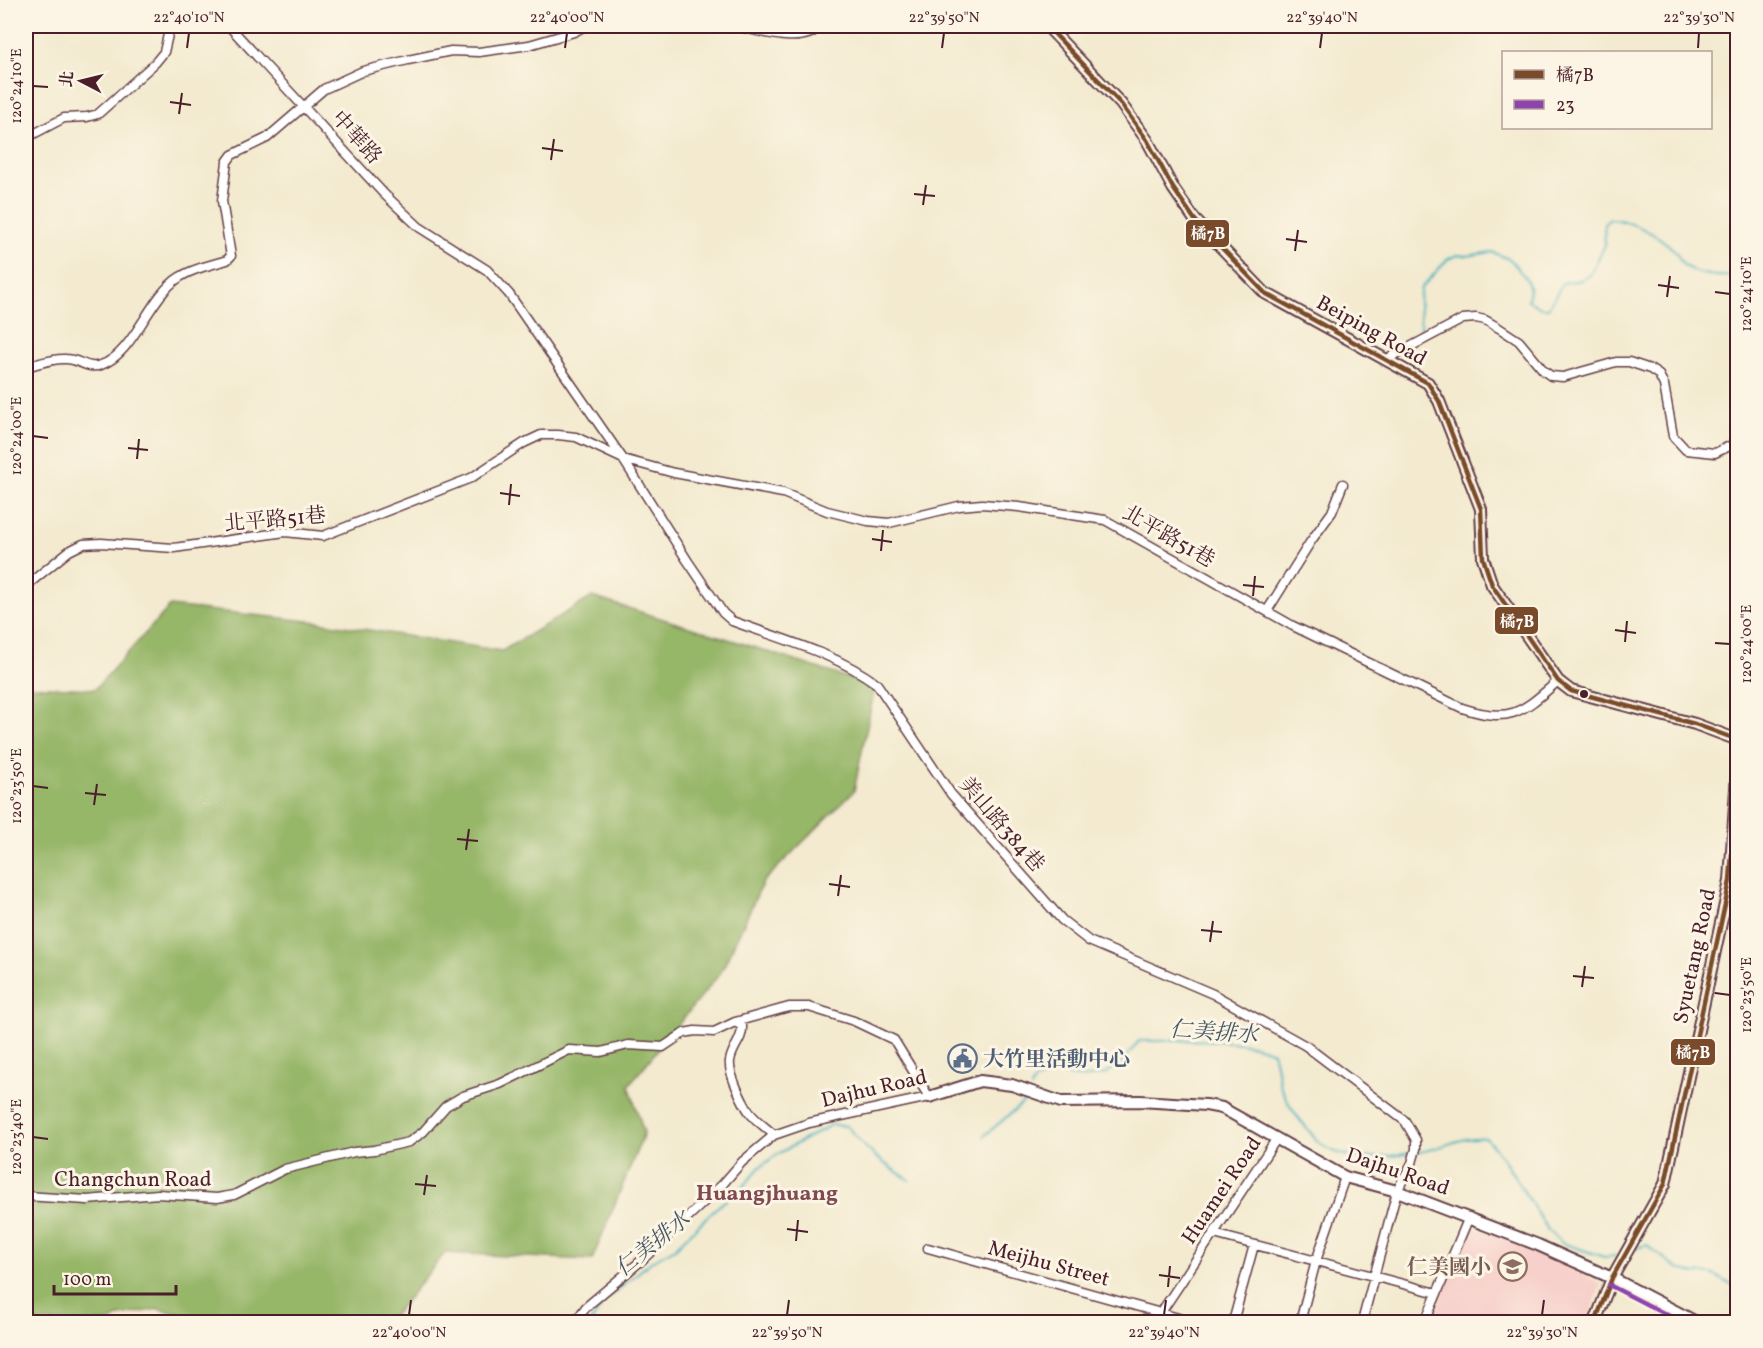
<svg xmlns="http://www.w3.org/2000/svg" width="1763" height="1348" font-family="Vollkorn,'Noto Serif TC',serif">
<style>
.built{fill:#f7d0cb}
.forest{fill:#96b668;stroke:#706a4a;stroke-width:1.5}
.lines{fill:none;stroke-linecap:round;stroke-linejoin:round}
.stream{stroke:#40aebd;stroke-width:2}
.minor-casing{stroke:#633d44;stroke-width:11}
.tertiary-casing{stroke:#633d44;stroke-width:14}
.minor{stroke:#fff;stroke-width:8}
.tertiary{stroke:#fff;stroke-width:10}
.bus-1-casing{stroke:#fcf5e5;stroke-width:9}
.bus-2-casing{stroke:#fcf5e5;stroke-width:9}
.bus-1{stroke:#7a4b2a;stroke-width:4.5}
.bus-2{stroke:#8e44ad;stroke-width:4.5}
.ticks{fill:none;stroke:#4a1f2b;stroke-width:2}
.bus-dot{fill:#4a1f2b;stroke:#fcf5e5;stroke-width:2}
.labels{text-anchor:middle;stroke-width:6;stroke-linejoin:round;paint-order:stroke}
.street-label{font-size:21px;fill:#4a1f2b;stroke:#fcf5e5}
.service-label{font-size:21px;font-weight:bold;fill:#4e5e75;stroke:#fcf5e5;text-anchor:start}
.education-label{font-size:21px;font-weight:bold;fill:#785e54;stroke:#fcf5e5;text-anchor:end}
.water-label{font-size:22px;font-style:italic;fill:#465865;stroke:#fcf5e5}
.neighbourhood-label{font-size:22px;font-weight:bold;fill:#804b50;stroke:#fcf5e5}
.line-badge{stroke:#fcf5e5;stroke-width:2}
.badge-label{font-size:16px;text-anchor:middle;font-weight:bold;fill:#fff}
.neatline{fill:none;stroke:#4a1f2b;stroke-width:2}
.ticks-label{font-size:15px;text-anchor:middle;fill:#4a1f2b}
</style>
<rect width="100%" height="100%" fill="#fcf5e5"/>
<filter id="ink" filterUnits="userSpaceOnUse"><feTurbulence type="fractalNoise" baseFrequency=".0167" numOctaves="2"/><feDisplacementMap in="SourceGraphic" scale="12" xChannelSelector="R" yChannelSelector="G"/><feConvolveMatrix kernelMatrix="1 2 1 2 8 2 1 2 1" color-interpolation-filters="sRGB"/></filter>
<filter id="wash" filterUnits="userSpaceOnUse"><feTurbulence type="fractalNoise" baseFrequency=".008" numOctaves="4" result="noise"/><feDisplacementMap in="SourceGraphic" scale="24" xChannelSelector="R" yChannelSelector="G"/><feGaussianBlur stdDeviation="1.35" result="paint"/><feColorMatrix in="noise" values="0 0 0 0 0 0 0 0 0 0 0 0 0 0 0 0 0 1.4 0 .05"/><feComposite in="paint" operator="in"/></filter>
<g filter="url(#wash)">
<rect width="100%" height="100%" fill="#f3eacf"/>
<path class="built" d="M1471,1225L1538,1250L1601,1284L1587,1322H1431Z"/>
<path class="forest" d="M592,597L741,643L875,687L854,791L763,882L721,972L629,1085L644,1133L592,1260L445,1253L388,1322H215L158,1309L120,1316L109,1322H26V686L95,689L170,606L318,622L502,651Z"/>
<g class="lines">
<path class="stream" d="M1421,332L1419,301L1421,288L1448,259L1458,255L1466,256L1492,252L1511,260L1527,280L1530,290L1528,300L1541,308H1548L1563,283L1582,280L1590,275L1605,245L1604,224L1610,219C1628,219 1660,236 1673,249C1678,253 1679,260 1683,264C1696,277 1721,277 1738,276
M1031,1088L1035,1081L1055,1074L1085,1078L1105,1074L1121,1063L1139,1041C1178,1041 1238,1036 1273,1052C1277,1063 1277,1076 1281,1088C1287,1102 1295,1115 1306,1127C1310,1132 1315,1140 1321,1144C1347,1163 1382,1158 1411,1153
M984,1136L1022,1104L1027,1095
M1417,1152C1442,1150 1457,1136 1486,1138L1503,1158L1548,1230L1562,1243L1604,1257L1615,1256
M1636,1248L1647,1245L1678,1269L1694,1273L1712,1274L1738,1288
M591,1322L606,1300L652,1261L675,1248L716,1208L744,1186L759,1168L776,1155L831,1125L847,1126C865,1150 884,1165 910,1180"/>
</g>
</g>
<g filter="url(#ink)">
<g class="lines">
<defs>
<path id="minor" d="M229,26L384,194L419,227L487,270L509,294L623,459L687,560L723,613L732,621C781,639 835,653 877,684L951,794L1062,920L1089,941L1213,994L1306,1046L1405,1121L1416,1140V1149L1412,1163L1397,1191L1362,1322
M735,26C757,30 804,47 819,26
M26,138L64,118L87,117L98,114L155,63L164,52L170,26
M1385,360L1463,319L1476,318L1485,320L1499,328L1519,341L1544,371L1551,376L1563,377L1616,362H1629L1650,369L1659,375L1664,385L1673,436L1686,450L1715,453L1738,442
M26,367C38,364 52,358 66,359C79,359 88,370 101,365C134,354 149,296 180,277C193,268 212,265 227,260L231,256L222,201L227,162L232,155L267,138L324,89L363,71L408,60L451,51L479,52L529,45L574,32L585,26
M26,586L69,551L83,544L101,543L174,548L285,532L323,536L471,478L524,443L541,435H558L576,437L623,459L674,473L783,493L827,511L868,521L889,523L959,506L982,504L1019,507L1105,520L1293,626L1462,708C1511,724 1522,712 1558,681
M1267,611L1311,541L1332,512L1343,484
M26,1196L87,1200L158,1194L217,1198L234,1195L285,1169L354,1152L374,1150L409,1142L423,1132L446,1106L463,1096L500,1084L569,1050L601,1052L628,1045L663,1047L684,1033L695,1031L714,1032L735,1022L742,1026C743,1040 732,1047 730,1061C728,1073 743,1103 750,1113C756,1121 767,1128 774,1135
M1214,1234L1437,1293
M928,1248L1193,1322
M575,1322L586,1307L642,1260L722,1185L742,1162L774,1135L809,1123L929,1097L894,1040L854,1021L809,1007H789L735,1022
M1157,1322L1160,1314L1277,1138
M1233,1322L1254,1245
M1300,1322L1316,1261L1345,1177
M1425,1322L1469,1217"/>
<path id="tertiary" d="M1047,26L1121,104L1147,140L1173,188L1195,220L1265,293L1428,383L1439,401L1481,509L1483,558L1492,585L1558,681L1571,691L1695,724L1738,740
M929,1097L980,1081L1012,1085L1061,1102L1140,1101L1206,1105L1222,1108L1345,1177L1397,1191L1538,1245L1612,1278L1696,1322
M1595,1322L1612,1278L1665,1184L1730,881L1738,758"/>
</defs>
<use href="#minor" class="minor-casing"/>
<use href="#tertiary" class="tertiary-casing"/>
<use href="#minor" class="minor"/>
<use href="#tertiary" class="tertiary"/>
<defs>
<path id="bus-1" d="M1047,26L1121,104L1147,140L1173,188L1195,220L1265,293L1428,383L1439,401L1481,509L1483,558L1492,585L1558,681L1571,691L1695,724L1738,740
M1595,1322L1612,1278L1665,1184L1730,881L1738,766"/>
<path id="bus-2" d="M1609,1285L1681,1322"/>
</defs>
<use href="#bus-1" class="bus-1-casing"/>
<use href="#bus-2" class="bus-2-casing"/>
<use href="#bus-1" class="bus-1"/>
<use href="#bus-2" class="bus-2"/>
</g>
</g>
<path class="ticks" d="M187,48L189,33M565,48L567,33M942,48L944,33M1320,48L1322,33M1698,48L1699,33M33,86L48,87M170,102L191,105M179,114L182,93M542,148L563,151M551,160L554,139M914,194L935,196M923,205L926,185M1286,239L1307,242M1295,251L1298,230M1658,285L1679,288M1715,292L1730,294M1667,297L1670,276M33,436L48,438M128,448L148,450M137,459L139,439M500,493L520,496M509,505L511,484M872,539L892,542M881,551L883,530M1243,585L1264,587M1253,596L1255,576M1615,630L1636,633M1625,642L1627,621M1715,643L1730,644M33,786L48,788M85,793L106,795M94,805L97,784M457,839L478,841M466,850L469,829M829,884L850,887M838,896L841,875M1201,930L1222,932M1210,942L1213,921M1573,976L1594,978M1582,987L1585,966M1715,993L1730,995M33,1137L48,1139M415,1184L436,1186M424,1195L427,1175M787,1229L808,1232M796,1241L798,1220M1159,1275L1180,1278M1168,1287L1170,1266M409,1315L411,1300M787,1315L789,1300M1164,1315L1166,1300M1542,1315L1544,1300"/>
<defs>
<symbol id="civic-ring" viewBox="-11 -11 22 22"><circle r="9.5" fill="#fcf5e5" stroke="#5c6f8a" stroke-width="1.5"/><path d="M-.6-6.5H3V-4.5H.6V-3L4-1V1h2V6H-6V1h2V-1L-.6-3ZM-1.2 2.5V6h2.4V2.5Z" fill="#5c6f8a"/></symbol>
<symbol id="school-ring" viewBox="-11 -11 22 22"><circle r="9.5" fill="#fcf5e5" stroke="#8d6e63" stroke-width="1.5"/><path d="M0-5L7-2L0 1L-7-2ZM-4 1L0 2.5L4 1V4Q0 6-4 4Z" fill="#8d6e63"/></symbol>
</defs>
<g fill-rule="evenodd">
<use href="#civic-ring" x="946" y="1042" width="33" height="33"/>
<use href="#school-ring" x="1496" y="1250" width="33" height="33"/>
</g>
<circle class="bus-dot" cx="1584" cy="694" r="5"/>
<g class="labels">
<g class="street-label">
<text transform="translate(357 137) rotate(48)" y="7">中華路</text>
<text transform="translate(1372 330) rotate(29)" y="7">Beiping Road</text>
<text transform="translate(275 519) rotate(-5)" y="7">北平路51巷</text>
<text transform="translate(1169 536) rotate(30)" y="7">北平路51巷</text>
<text transform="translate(1002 824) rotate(49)" y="7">美山路384巷</text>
<text transform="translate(1694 956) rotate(-78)" y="7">Syuetang Road</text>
<text transform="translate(874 1088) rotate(-13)" y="7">Dajhu Road</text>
<text transform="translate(1398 1171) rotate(19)" y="7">Dajhu Road</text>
<text x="133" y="1186">Changchun Road</text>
<text transform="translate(1221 1190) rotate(-56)" y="7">Huamei Road</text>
<text transform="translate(1049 1263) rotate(15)" y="7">Meijhu Street</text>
</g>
<g class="service-label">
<text x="983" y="1066">大竹里活動中心</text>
</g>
<g class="education-label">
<text x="1491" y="1274">仁美國小</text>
</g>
<g class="water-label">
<text transform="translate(1214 1031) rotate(4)" y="8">仁美排水</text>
<text transform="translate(652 1243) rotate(-39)" y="8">仁美排水</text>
</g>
<g class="neighbourhood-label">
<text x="767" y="1200">Huangjhuang</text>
</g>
</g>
<g class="line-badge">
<rect x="1185" y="219" width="45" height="29" rx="6" fill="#7a4b2a"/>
<rect x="1494" y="606" width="45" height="29" rx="6" fill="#7a4b2a"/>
<rect x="1670" y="1038" width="46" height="28" rx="6" fill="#7a4b2a"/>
</g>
<g class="badge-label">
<text x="1208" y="239">橘7B</text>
<text x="1517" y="627">橘7B</text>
<text x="1693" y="1058">橘7B</text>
</g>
<rect width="1763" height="1348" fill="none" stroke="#fcf5e5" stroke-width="66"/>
<rect x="1502" y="51" width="210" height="78" fill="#fcf5e5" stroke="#b59f9b" stroke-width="1.5"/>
<rect x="1514" y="70" width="30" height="9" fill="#7a4b2a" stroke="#b59f9b" stroke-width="1.5"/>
<text x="1556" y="81" font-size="18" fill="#4a1f2b">橘7B</text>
<rect x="1514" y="100" width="30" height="9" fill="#8e44ad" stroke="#b59f9b" stroke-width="1.5"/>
<text x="1556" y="111" font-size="18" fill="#4a1f2b">23</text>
<g transform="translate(81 81) rotate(277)" stroke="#fcf5e5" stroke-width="4.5" paint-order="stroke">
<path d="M0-4.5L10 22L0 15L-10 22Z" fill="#4a1f2b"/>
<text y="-9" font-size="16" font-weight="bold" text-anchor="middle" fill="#4a1f2b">北</text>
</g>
<path d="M54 1285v9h122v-9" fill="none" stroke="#4a1f2b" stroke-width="3"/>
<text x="63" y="1285" font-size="18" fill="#4a1f2b" stroke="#fcf5e5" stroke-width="4.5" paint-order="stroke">100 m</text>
<rect x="33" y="33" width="1697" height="1282" class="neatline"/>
<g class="ticks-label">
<text x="189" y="22">22°40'10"N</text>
<text x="567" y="22">22°40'00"N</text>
<text x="944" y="22">22°39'50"N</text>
<text x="1322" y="22">22°39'40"N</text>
<text x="1699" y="22">22°39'30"N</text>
<text transform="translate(16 86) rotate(-90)" y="5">120°24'10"E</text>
<text transform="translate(1746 294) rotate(-90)" y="5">120°24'10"E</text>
<text transform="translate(16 436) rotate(-90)" y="5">120°24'00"E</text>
<text transform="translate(1746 644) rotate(-90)" y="5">120°24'00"E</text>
<text transform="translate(16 786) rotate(-90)" y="5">120°23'50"E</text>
<text transform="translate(1746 995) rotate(-90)" y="5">120°23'50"E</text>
<text transform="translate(16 1137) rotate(-90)" y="5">120°23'40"E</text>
<text x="409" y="1337">22°40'00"N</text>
<text x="787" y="1337">22°39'50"N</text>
<text x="1164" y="1337">22°39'40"N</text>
<text x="1542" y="1337">22°39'30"N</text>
</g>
</svg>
